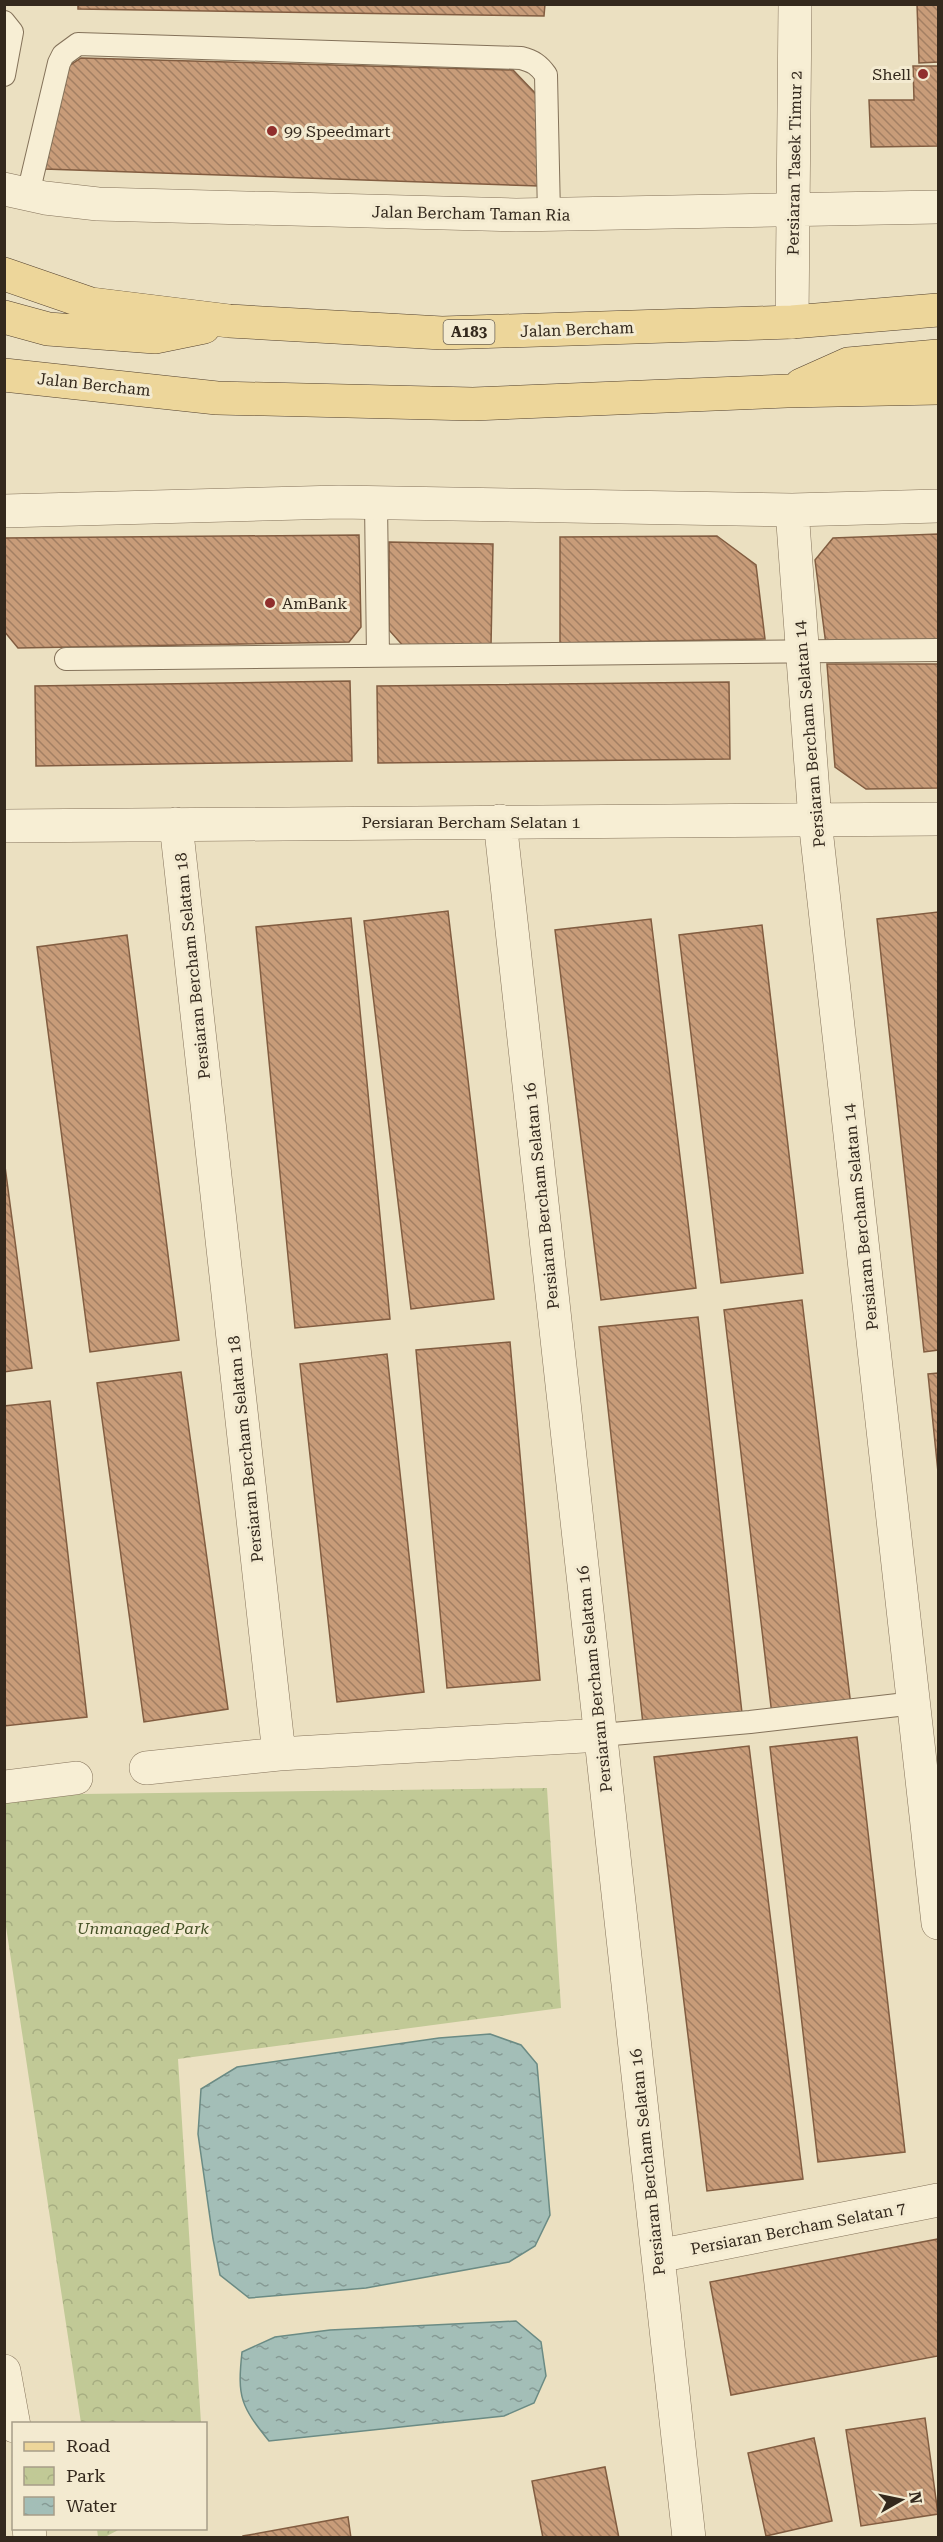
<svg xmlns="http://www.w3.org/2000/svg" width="943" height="2542" font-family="'Roboto Serif',serif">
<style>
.park{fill:url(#park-crowns)}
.water{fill:url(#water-ripples);stroke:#6b8b84;stroke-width:1.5}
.building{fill:url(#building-back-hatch);stroke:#825d41;stroke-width:1.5}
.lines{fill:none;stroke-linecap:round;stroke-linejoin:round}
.service-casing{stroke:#84725a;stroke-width:24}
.minor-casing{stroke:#84725a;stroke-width:34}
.tertiary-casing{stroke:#84725a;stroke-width:34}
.primary-casing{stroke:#52402e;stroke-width:34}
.service{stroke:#f7eed4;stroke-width:22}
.minor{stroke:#f7eed4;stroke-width:33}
.tertiary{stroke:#f7eed4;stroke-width:33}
.primary{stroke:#edd69a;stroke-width:33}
.poi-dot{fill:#902f2d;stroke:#f3ead0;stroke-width:2}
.labels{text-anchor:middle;stroke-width:6;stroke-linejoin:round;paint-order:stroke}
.shield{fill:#f3ead0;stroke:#6d6353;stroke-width:1.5}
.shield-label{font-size:15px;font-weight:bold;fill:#34291d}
.poi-label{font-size:16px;fill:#34291d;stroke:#f3ead0;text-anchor:start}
.street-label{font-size:16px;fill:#34291d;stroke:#f3ead0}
.park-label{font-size:16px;font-style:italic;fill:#435025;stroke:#f3ead0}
</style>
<defs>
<pattern id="park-crowns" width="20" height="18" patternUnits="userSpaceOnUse" patternTransform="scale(1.5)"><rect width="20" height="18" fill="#c1c996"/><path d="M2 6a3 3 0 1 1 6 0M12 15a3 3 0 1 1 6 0" fill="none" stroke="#a6ad81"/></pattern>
<pattern id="water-ripples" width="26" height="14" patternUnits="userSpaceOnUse" patternTransform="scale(1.5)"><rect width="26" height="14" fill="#a3beb7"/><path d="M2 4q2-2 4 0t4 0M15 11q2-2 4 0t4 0" fill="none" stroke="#869a94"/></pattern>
<pattern id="building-back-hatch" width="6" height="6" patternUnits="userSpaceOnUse" patternTransform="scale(1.5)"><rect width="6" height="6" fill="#c89c79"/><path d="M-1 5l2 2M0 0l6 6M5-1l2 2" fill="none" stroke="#a37f63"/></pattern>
</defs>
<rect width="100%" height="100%" fill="#ebe0c1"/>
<path class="park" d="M547,1788L561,2008L178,2059L201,2423H81L5,1920L4,1795Z
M97,2529V2528L120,2529L105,2537H98Z"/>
<path class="water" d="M490,2034L521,2045L537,2064L550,2215L535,2246L509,2262L366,2288L249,2298L220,2275L213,2239L198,2134L201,2089L237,2067L439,2038Z
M516,2321L541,2342L546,2376L534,2403L504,2416L269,2441C241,2406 237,2398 242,2352L275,2337L330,2330Z"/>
<path class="building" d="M78,4H545L544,16L78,9Z
M917,4H938V62L919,63Z
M81,58L513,70L537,95L539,186L45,169L63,70Z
M913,66H938V146L871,147L869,100H914Z
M938,534V642L826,645L815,560L833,538Z
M359,535L361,627L349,642L18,648L4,631V538Z
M717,536L756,565L765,639L560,643V537Z
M389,542L493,544L491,646L406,649L389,630Z
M827,664H938V788L866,789L835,767Z
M350,681L352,761L36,766L35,686Z
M729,682L730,759L378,763L377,686Z
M448,911L494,1299L411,1309L364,921Z
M938,912V1350L924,1352L877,919Z
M351,918L390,1319L295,1328L256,927Z
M651,919L696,1288L601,1300L555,930Z
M762,925L803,1273L721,1283L679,935Z
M127,935L179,1340L90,1352L37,947Z
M4,1159L32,1368L4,1372Z
M802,1300L851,1706L772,1715L724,1310Z
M698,1317L742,1713L643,1724L599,1327Z
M510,1342L540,1680L447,1688L416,1350Z
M387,1354L424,1692L337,1702L300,1364Z
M181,1372L228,1709L144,1722L97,1383Z
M938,1373V1472L928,1374Z
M50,1401L87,1717L4,1726V1406Z
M857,1737L905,2152L818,2162L770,1747Z
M749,1746L803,2179L707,2191L654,1757Z
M938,2239V2356L731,2395L710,2282Z
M925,2418L938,2514L861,2526L846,2430Z
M814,2438L832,2521L766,2536L748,2453Z
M605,2467L619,2538H543L532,2481Z
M348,2517L351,2538H243V2536Z"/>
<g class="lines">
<defs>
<path id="service" d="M4,22L12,32L4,75
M28,194L59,63L63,55L78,44L521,58C533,61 539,65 546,75L549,215
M376,503L378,656
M66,659L938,650
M601,1735L750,1722L915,1703"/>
<path id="minor" d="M4,189L45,198L98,204L516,215L938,207
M792,322L795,4
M792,510L815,820L938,1923
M4,511L339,502L792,510L938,506
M500,821L689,2538
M176,824L279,1754L601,1735
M4,826L938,819
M146,1768L279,1754
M4,1787L76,1778
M658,2256L938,2200"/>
<path id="tertiary" d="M4,2371L14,2426
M29,2528L30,2538"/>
<path id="primary" d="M4,274L91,304L229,321L442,333L792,322L938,310
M4,317L48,329L155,337L204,327
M4,375L217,398L473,404L787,391L938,388
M801,385L848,364L938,356"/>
</defs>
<use href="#service" class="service-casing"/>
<use href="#minor" class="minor-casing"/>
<use href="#tertiary" class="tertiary-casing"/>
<use href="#primary" class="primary-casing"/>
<use href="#service" class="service"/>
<use href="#minor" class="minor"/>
<use href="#tertiary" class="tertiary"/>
<use href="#primary" class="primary"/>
</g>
<g class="poi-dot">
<circle cx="923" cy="74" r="6"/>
<circle cx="272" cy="131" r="6"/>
<circle cx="270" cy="603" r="6"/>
</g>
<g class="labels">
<rect class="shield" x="443.5" y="320" width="51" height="24" rx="4.5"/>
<g class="shield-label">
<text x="469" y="337">A183</text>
</g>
<g class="poi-label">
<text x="911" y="80" text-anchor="end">Shell</text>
<text x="284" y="137">99 Speedmart</text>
<text x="282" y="609">AmBank</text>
</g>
<g class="street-label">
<text transform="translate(794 163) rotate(-89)" y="6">Persiaran Tasek Timur 2</text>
<text transform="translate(471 213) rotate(1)" y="6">Jalan Bercham Taman Ria</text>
<text transform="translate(577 329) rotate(-2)" y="6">Jalan Bercham</text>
<text transform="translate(94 384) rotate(6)" y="6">Jalan Bercham</text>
<text transform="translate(809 734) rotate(-95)" y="6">Persiaran Bercham Selatan 14</text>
<text x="471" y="828">Persiaran Bercham Selatan 1</text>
<text transform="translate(192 966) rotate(-96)" y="6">Persiaran Bercham Selatan 18</text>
<text transform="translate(541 1196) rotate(-96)" y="6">Persiaran Bercham Selatan 16</text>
<text transform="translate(860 1217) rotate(-96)" y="6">Persiaran Bercham Selatan 14</text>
<text transform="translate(245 1449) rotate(-96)" y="6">Persiaran Bercham Selatan 18</text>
<text transform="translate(594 1679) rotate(-96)" y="6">Persiaran Bercham Selatan 16</text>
<text transform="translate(647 2162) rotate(-96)" y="6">Persiaran Bercham Selatan 16</text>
<text transform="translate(798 2228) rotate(-11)" y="6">Persiaran Bercham Selatan 7</text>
</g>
<g class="park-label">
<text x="143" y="1934">Unmanaged Park</text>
</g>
</g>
<rect width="943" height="2542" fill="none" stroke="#34291d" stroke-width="12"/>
<rect x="12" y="2422" width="195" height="108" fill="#f3ead0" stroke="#a79d88" stroke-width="1.5"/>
<rect x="24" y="2442" width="30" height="9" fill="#edd69a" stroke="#a79d88" stroke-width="1.5"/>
<text x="66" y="2452" font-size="18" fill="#34291d">Road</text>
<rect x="24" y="2467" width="30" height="18" fill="url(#park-crowns)" stroke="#a79d88" stroke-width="1.5"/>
<text x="66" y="2482" font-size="18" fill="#34291d">Park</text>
<rect x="24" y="2497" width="30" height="18" fill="url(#water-ripples)" stroke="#a79d88" stroke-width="1.5"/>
<text x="66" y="2512" font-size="18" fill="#34291d">Water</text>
<g transform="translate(901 2500) rotate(81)" stroke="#f3ead0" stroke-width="4.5" paint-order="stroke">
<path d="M0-4.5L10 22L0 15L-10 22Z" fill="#34291d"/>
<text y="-9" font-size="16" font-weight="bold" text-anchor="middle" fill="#34291d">N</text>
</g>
</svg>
